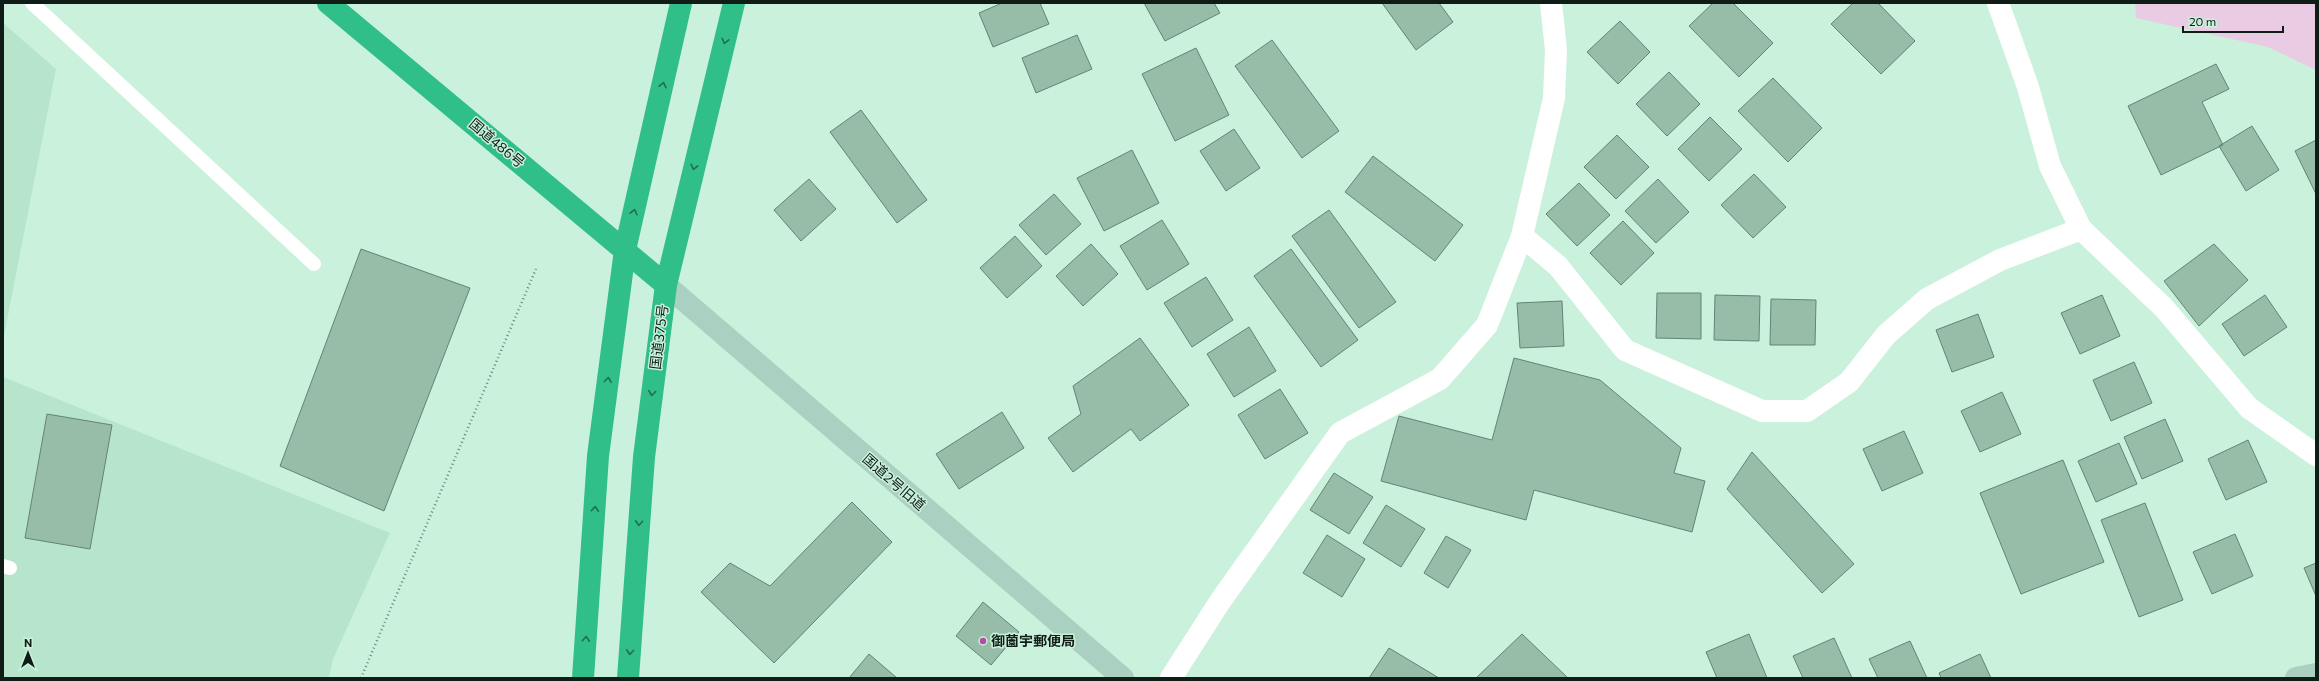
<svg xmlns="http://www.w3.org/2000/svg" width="2319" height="681" font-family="Commissioner,'Noto Sans JP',sans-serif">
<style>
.built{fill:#b7e5cc}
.green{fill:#e9cce3}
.building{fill:#97bca8;stroke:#628573}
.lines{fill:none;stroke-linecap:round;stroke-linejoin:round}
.path{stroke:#6c8779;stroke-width:2.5;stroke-dasharray:1 3;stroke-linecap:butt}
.lane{stroke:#fff;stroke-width:14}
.street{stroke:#fff;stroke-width:22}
.secondary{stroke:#a9d0c0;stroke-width:22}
.highway{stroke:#30bf88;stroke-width:22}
.oneway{stroke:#206e4f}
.poi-dot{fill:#b64aa9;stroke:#caf1dc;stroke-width:1.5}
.labels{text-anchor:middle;stroke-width:3;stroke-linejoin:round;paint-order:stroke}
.street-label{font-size:14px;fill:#0f1d16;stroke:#caf1dc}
.poi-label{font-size:14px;font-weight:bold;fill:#0f1d16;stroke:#caf1dc;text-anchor:start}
</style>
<rect width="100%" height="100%" fill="#caf1dc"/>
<path class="built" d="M3,23L56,69L3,341Z
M3,377L390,533L333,659L329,678H3Z"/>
<path class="green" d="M2135,3H2316V70L2268,47L2136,18Z"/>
<path class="building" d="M1002,3H1040L1049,24L993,47L979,13Z
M1144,3H1214L1220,13L1165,41Z
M1382,3H1439L1453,22L1416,50Z
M1713,3H1733L1773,43L1739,77L1689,26Z
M1853,3H1878L1915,41L1881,74L1831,24Z
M1620,21L1650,52L1618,84L1587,52Z
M1077,35L1092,69L1036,93L1022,58Z
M1272,40L1339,131L1302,158L1235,66Z
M1196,48L1229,115L1175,141L1142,74Z
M2216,64L2229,89L2202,102L2223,145L2161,175L2128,106Z
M1669,72L1700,104L1667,136L1636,104Z
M1773,78L1822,128L1788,162L1738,111Z
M861,110L927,200L897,223L830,132Z
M1710,117L1742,149L1709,181L1678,149Z
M2252,126L2279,170L2246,191L2219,146Z
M1234,129L1260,168L1226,191L1200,151Z
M1617,135L1649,167L1616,199L1584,167Z
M2316,140V194L2295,151Z
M1132,150L1159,203L1104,231L1077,178Z
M1373,156L1463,225L1435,261L1345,192Z
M1754,174L1786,207L1753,238L1721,205Z
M809,179L836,209L801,241L774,210Z
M1658,179L1689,212L1656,243L1625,211Z
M1579,183L1610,215L1577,246L1546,214Z
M1054,194L1081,224L1046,255L1019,225Z
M1329,210L1396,302L1359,328L1292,236Z
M1162,220L1189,264L1147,290L1120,246Z
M1623,221L1654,253L1621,285L1590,253Z
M1015,236L1042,266L1007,298L980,268Z
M1091,244L1118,274L1083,306L1056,276Z
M2214,244L2248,280L2199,326L2164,281Z
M361,249L470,288L384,511L280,466Z
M1291,249L1358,340L1321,367L1254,276Z
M1206,277L1233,320L1192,347L1164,303Z
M1657,293H1701V339L1656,338Z
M1715,295L1760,296L1759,341L1714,340Z
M2102,295L2120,336L2080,354L2061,313Z
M2265,295L2287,327L2244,356L2222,324Z
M1771,299L1816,300L1815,345H1770Z
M1562,301L1564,346L1520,348L1517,303Z
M1978,314L1994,357L1952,372L1936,330Z
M1249,327L1276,371L1234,397L1207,354Z
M1140,338L1189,405L1140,441L1131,429L1073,472L1048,438L1081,414L1073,386Z
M1514,358L1600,380L1681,448L1674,473L1705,481L1692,532L1534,490L1526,520L1381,481L1399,416L1492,440Z
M2134,362L2152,403L2111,421L2093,380Z
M1280,389L1308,433L1265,459L1238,415Z
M2002,392L2021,434L1980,452L1961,411Z
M1002,412L1024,448L959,489L936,454Z
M47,414L112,425L90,549L25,538Z
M2165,419L2183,461L2142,479L2124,437Z
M1904,431L1923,473L1882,491L1863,449Z
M2248,440L2267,482L2226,500L2208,459Z
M2119,443L2137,484L2096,502L2078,461Z
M1752,452L1854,564L1822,593L1727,489Z
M2063,460L2104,562L2021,594L1980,493Z
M1334,473L1373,497L1349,534L1310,510Z
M852,502L892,542L774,663L701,592L730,563L770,586Z
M2145,503L2183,600L2139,617L2101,520Z
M1386,505L1425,529L1401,567L1363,543Z
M2235,534L2253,576L2212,594L2193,552Z
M1327,535L1365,559L1342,597L1303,573Z
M1446,536L1471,550L1448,588L1424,573Z
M2316,563V596L2304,568Z
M983,602L1019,632L991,665L956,636Z
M1522,634L1568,678H1476Z
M1749,634L1767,678H1717L1706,652Z
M1834,638L1852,678H1803L1793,656Z
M1910,641L1927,678H1878L1869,659Z
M1389,648L1439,678H1369Z
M869,654L897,678H849Z
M1980,654L1991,678H1941L1939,673Z"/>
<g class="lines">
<path class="path" d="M361,678L536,269"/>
<path class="lane" d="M32,3L314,264
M3,566L10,568"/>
<path class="street" d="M1998,3L2028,87L2050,166L2081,229L2164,308L2249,408L2316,455
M1522,236L1558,266L1625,350L1762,411H1807L1849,382L1886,335L1927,299L2000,260L2081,229
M1171,678L1221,600L1340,433L1440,379L1487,325L1522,236L1554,98L1556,50L1551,3"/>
<path class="secondary" d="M666,285L1123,678
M2296,678L2316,674"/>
<path class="highway" d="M328,3L666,285
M583,678L598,456L625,250L681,3
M628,678L644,457L666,285L734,3"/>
</g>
<defs><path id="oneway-chevron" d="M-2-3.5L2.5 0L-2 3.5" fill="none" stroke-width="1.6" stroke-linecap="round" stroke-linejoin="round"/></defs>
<g class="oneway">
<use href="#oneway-chevron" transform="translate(725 41) rotate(104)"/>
<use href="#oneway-chevron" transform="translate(663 85) rotate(-77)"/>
<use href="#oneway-chevron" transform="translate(694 167) rotate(104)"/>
<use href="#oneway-chevron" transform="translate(634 212) rotate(-77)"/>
<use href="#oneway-chevron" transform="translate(608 380) rotate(-83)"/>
<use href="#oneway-chevron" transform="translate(652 393) rotate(97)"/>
<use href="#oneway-chevron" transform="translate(595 509) rotate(-86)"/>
<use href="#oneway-chevron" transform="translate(639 523) rotate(94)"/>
<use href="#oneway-chevron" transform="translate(586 639) rotate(-86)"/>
<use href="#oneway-chevron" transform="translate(630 652) rotate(94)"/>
</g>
<circle class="poi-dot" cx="983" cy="641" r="4"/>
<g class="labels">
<g class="street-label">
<text transform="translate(497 143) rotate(40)" y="5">国道486号</text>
<text transform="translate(659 337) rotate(-83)" y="5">国道375号</text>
<text transform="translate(894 482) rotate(41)" y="5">国道2号旧道</text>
</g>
<g class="poi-label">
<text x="991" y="646">御薗宇郵便局</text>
</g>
</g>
<rect width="2319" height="681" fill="none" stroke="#0f1d16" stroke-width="8"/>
<g transform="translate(28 653)" stroke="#caf1dc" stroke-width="3" paint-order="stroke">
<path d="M0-3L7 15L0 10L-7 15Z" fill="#0f1d16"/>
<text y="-6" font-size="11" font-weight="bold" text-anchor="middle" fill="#0f1d16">N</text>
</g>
<path d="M2183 26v6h100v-6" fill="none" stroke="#0f1d16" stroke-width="2"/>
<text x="2189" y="26" font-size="12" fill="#0f1d16" stroke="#caf1dc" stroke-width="3" paint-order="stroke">20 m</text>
</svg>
